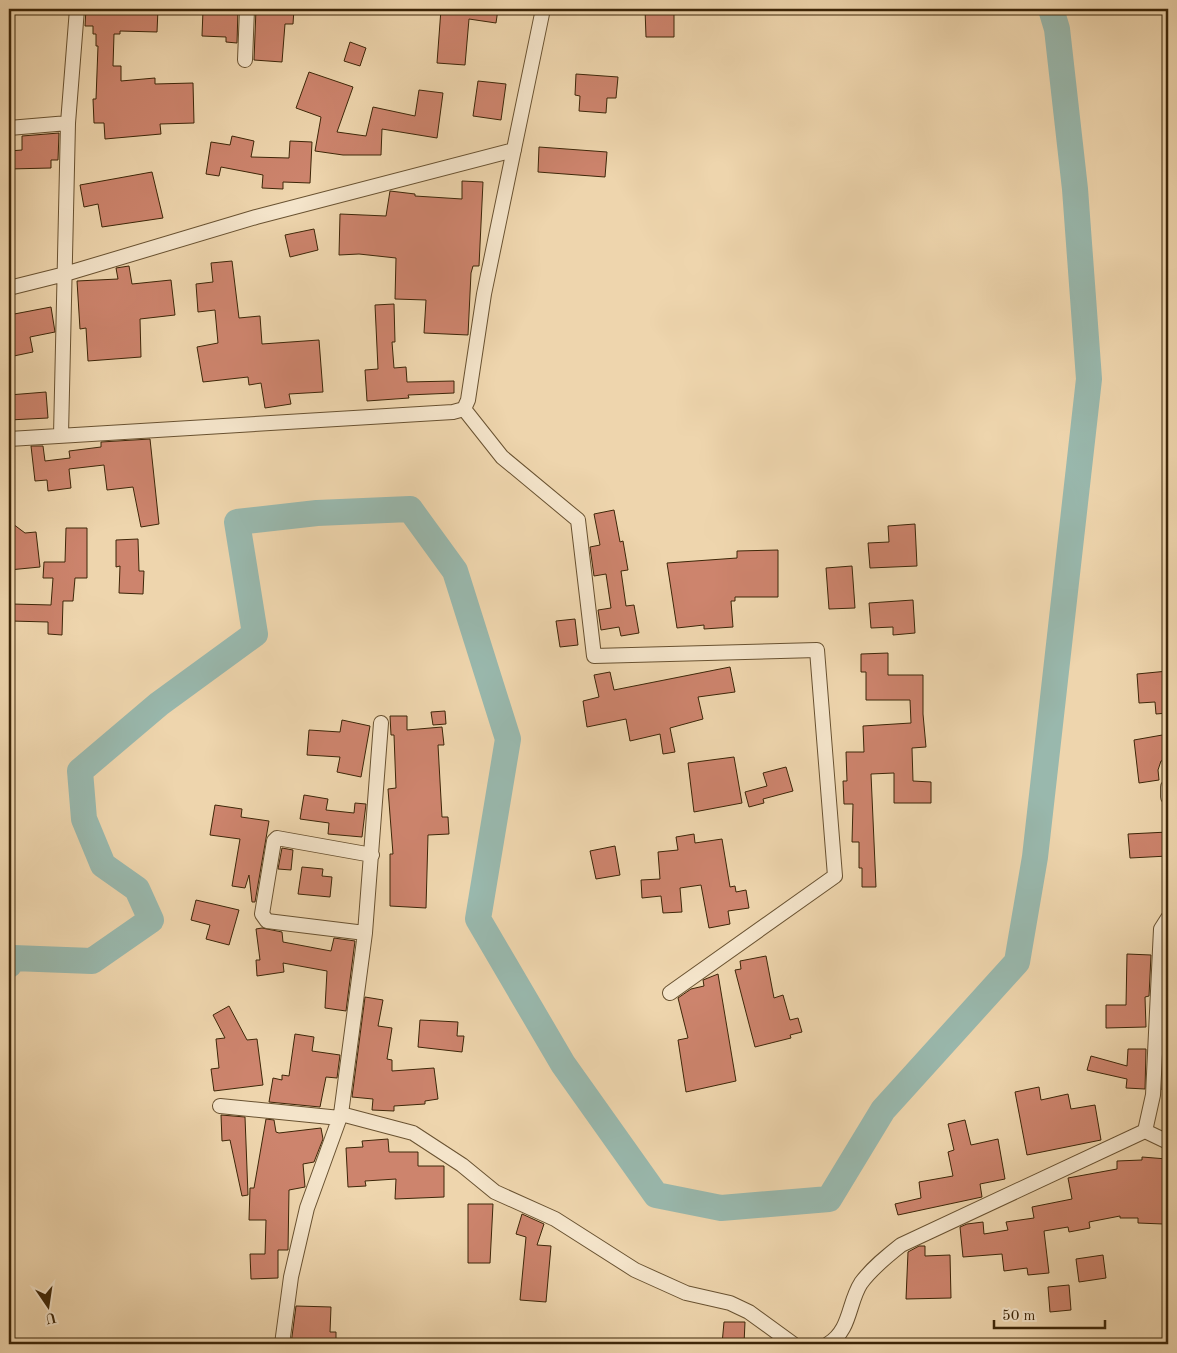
<svg xmlns="http://www.w3.org/2000/svg" width="1177" height="1353" font-family="'Old Standard TT',serif">
<style>
.lines{fill:none;stroke-linecap:round;stroke-linejoin:round}
.river{stroke:#99b8ad;stroke-width:26}
.building{fill:#cd846d;stroke:#3d2608}
.street-casing{stroke:#695231;stroke-width:16}
.street{stroke:#f4e4ca;stroke-width:14}
</style>
<rect width="100%" height="100%" fill="#eed5ad"/>
<filter id="stains"><feTurbulence type="fractalNoise" baseFrequency=".004" numOctaves="4"/><feColorMatrix values="0 0 0 0 .2 0 0 0 0 .09 0 0 0 0 .02 0 0 0 .5 -.17"/></filter>
<radialGradient id="worn" r=".72"><stop offset=".6" stop-color="#630" stop-opacity="0"/><stop offset="1" stop-color="#630" stop-opacity=".3"/></radialGradient>
<g class="lines">
<path class="river" d="M9,965L13,958L92,961L151,920L137,889L103,865L84,819L80,771L159,704L255,634L237,522L317,513L410,509L455,571L508,739L478,919L563,1064L656,1195L721,1208L829,1199L883,1110L1017,962L1035,857L1089,379L1075,189L1057,29L1051,9"/>
</g>
<path class="building" d="M86,9H158L157,32L120,31V34H114L113,66H121V81L155,78V84L193,83L194,123L160,124L161,134L105,139L104,123H94L93,99H96L98,46H96V34H93V26H85Z
M227,9H238L237,43L226,42V37L202,36L203,10L227,11Z
M256,9H294L293,24H285L282,62L254,60Z
M441,9H498L496,23L469,19L465,65L437,63Z
M645,9H674V37H646Z
M350,42L366,48L360,66L344,61Z
M309,72L353,87L337,132L366,136L373,107L415,116L419,90L443,93L437,138L382,129L381,155H343L315,151L321,117L296,108Z
M576,74L618,77L616,98H607L606,113L579,111L580,96L575,95Z
M478,81L506,84L501,120L473,116Z
M59,133L58,160H51V168L9,169V151L22,150V136Z
M232,136L254,141L251,157L289,158L290,141L312,142L310,183L283,182V189L262,188L263,175L221,167L219,176L206,174L211,142L230,145Z
M539,147L607,152L605,177L538,172Z
M152,172L163,218L102,227L98,204L84,207L80,185Z
M462,181L483,182L479,266H473L471,273L468,335L424,333L426,300L395,299L396,258L359,254L339,255L340,214L386,216L390,191L415,194V196L462,199Z
M314,229L318,250L290,257L285,235Z
M232,261L239,318L260,316L262,344L319,340L323,392L289,394L291,404L265,408L261,383L249,385L248,377L203,382L197,347L218,343L215,310L198,312L196,284L213,282L211,263Z
M129,266L132,284L171,280L175,315L140,319L141,357L88,361L86,328L80,329L77,281L118,279L116,268Z
M394,304L395,342H392L394,368L406,367L407,382L454,381V393L408,395L409,398L367,401L365,370L378,369L375,305Z
M51,307L55,332L30,337L33,352L9,357V315Z
M46,392L48,418L9,420V395Z
M150,439L159,524L141,527L133,487L107,490L104,465L69,469L71,488L48,491L47,480L35,481L31,446H43L45,461L70,458L69,451L101,447V442Z
M614,510L620,542L623,541L628,570L621,571L626,606L634,605L639,633L621,636L619,627L601,630L598,610L611,608L606,574L594,576L590,547L600,545L594,514Z
M9,521L25,533L36,532L40,567L9,570Z
M915,524L917,566L870,568L868,543L889,542L888,526Z
M66,528H87V578H75L73,601H63L62,635L48,634V622L11,621L12,604L51,605L53,578H43L44,562H65Z
M138,539L139,571H144L143,594L119,593L120,566L116,567V540Z
M778,550V597H735V601H731L733,627L704,629V625L677,628L667,563L737,558V551Z
M852,566L855,608L829,609L826,568Z
M913,600L915,633L893,635V627L871,628L869,603Z
M575,619L578,645L560,647L556,621Z
M888,653V675H923V714L926,747L912,748L913,781L931,782V803H894V773L871,774L876,887H862V868H859V842H852L853,804H844L843,781H847L846,752H864L863,726L911,723L910,700H866V672H861V654Z
M730,667L735,692L698,697L703,719L670,728L675,752L663,754L660,734L630,741L626,719L587,727L583,701L599,697L594,675L610,672L614,690Z
M1168,671V713L1156,714L1155,702L1139,703L1137,674Z
M445,711L446,724L433,725L431,712Z
M390,716H407V730L442,727L444,745H438L442,817H448L449,834L428,835L426,908L390,906V854H393L388,789L396,788L394,735H391Z
M342,720L370,726L361,777L337,772L340,757L307,755L309,730L340,732Z
M1168,734V759L1161,761L1158,770L1159,780L1139,783L1134,740Z
M734,757L742,803L694,812L688,763Z
M786,767L793,791L763,799L764,803L749,807L745,792L767,786L763,773Z
M304,795L328,799L326,810L354,813L355,803L366,804L362,837L328,834L329,823L300,819Z
M215,805L242,809L241,817L269,821L255,902H252L249,875L245,888L232,886L240,839L210,835Z
M1168,832V856L1130,858L1128,834Z
M694,834L695,843L722,839L730,887L735,886L736,892L746,890L749,908L728,911L730,924L709,928L701,885L680,888L682,912L663,913L661,896L642,898L641,880L660,879L658,852L678,850L676,837Z
M615,846L620,875L596,879L590,851Z
M282,848L293,850L291,870L278,869Z
M302,867L323,869L322,876L332,877L330,897L298,894Z
M196,900L239,910L229,945L206,939L210,925L191,920Z
M262,928L282,932L283,942L331,951L334,938L355,941L346,1011L325,1008L327,971L283,963L284,972L257,976L256,960H260L256,929Z
M1127,954L1151,955L1149,996L1145,997L1146,1027L1106,1028V1005H1126Z
M766,956L774,998L783,995L790,1020L798,1018L802,1032L790,1035L791,1038L755,1047L735,970L741,969L740,961Z
M718,974L736,1081L686,1092L678,1040L688,1038L678,998L691,989L704,986L703,980Z
M365,997L383,1000L378,1026L392,1028L387,1059L392,1060V1071L434,1068L438,1099L425,1101V1104L394,1106V1111L372,1110L373,1099L352,1097Z
M229,1006L247,1040L257,1039L263,1085L214,1091L211,1069L219,1068L216,1039L225,1038L213,1015Z
M420,1020L458,1022L457,1036H464L462,1052L418,1047Z
M295,1034L314,1037L312,1051L340,1055L337,1078L326,1077L320,1107L269,1102L273,1078L282,1080V1075L289,1076Z
M1128,1049H1146L1145,1089L1126,1088L1127,1079L1087,1070L1091,1056L1127,1066Z
M1164,1050H1168V1090H1162Z
M1039,1087L1041,1100L1068,1094L1071,1109L1095,1105L1101,1140L1027,1155L1015,1092Z
M221,1115L245,1117L248,1195L242,1196L230,1140L222,1141Z
M266,1119L274,1120L276,1132L279,1133L321,1128L323,1139L314,1162L303,1164L305,1187L289,1190L288,1250H278V1278L251,1279L250,1254H265L266,1220H249L250,1188H254Z
M965,1120L971,1145L998,1139L1005,1179L980,1184L982,1197L898,1215L895,1204L921,1198L919,1182L953,1176L948,1152L954,1150L948,1124Z
M388,1139L389,1152H418V1166H444V1197L395,1199L396,1179L365,1181L366,1186L348,1187L346,1148L363,1147L362,1141Z
M1142,1157L1167,1159L1163,1224L1138,1223V1218H1120V1216L1089,1222L1090,1228L1069,1232L1068,1227L1044,1231L1049,1273L1028,1275L1027,1268L1004,1271L1002,1254L963,1257L960,1227L967,1224L983,1222L984,1234L1008,1230L1006,1222L1034,1218L1032,1207L1072,1199L1068,1178L1117,1169V1161L1142,1160Z
M468,1204H493L490,1263H468Z
M522,1214L544,1224L537,1245L551,1246L546,1302L520,1300L526,1237L516,1234Z
M919,1246H925V1256L950,1255L951,1298L906,1299L908,1252Z
M1103,1255L1106,1278L1079,1282L1076,1259Z
M1069,1285L1071,1310L1050,1312L1048,1287Z
M296,1306L331,1307L330,1332H336V1344H291Z
M724,1322H745L744,1344H722Z"/>
<g class="lines">
<defs>
<path id="street" d="M245,60L247,9
M9,128L68,123
M9,288L65,274L256,217L514,150
M464,409L502,457L578,520L594,656L817,650L835,876L670,993
M61,435L68,123L77,9
M9,439L453,412L464,409L468,400L484,294L543,9
M1168,787V797
M365,933L267,921L262,914L274,841L277,838L372,855
M220,1106L340,1118
M341,1114L413,1133L462,1165L495,1192L555,1219L635,1270L686,1293L730,1303L749,1312L793,1344
M1145,1131L1153,1095L1161,929L1168,918
M282,1344L291,1277L307,1208L341,1114L365,933L381,723
M828,1344C851,1330 848,1303 861,1283C872,1268 887,1256 901,1245L1145,1131L1168,1142"/>
</defs>
<use href="#street" class="street-casing"/>
<use href="#street" class="street"/>
</g>
<rect width="1177" height="1353" fill="none" stroke="#eed5ad" stroke-width="30"/>
<rect x="10" y="10" width="1157" height="1333" fill="none" stroke="#3d2608" stroke-width="2.5"/>
<rect x="15" y="15" width="1147" height="1323" fill="none" stroke="#3d2608"/>
<g transform="translate(48 1306) rotate(167)" stroke="#f4e4ca" stroke-width="4" paint-order="stroke">
<path d="M0-4L9 19L0 12L-9 19Z" fill="#3d2608"/>
<text y="-8" font-size="14" font-weight="bold" text-anchor="middle" fill="#3d2608">U</text>
</g>
<path d="M994 1320v8h111v-8" fill="none" stroke="#3d2608" stroke-width="2.5"/>
<text x="1002" y="1320" font-size="15" fill="#3d2608" stroke="#f4e4ca" stroke-width="4" paint-order="stroke">50 m</text>
<rect width="100%" height="100%" filter="url(#stains)"/>
<rect width="100%" height="100%" fill="url(#worn)"/>
</svg>
